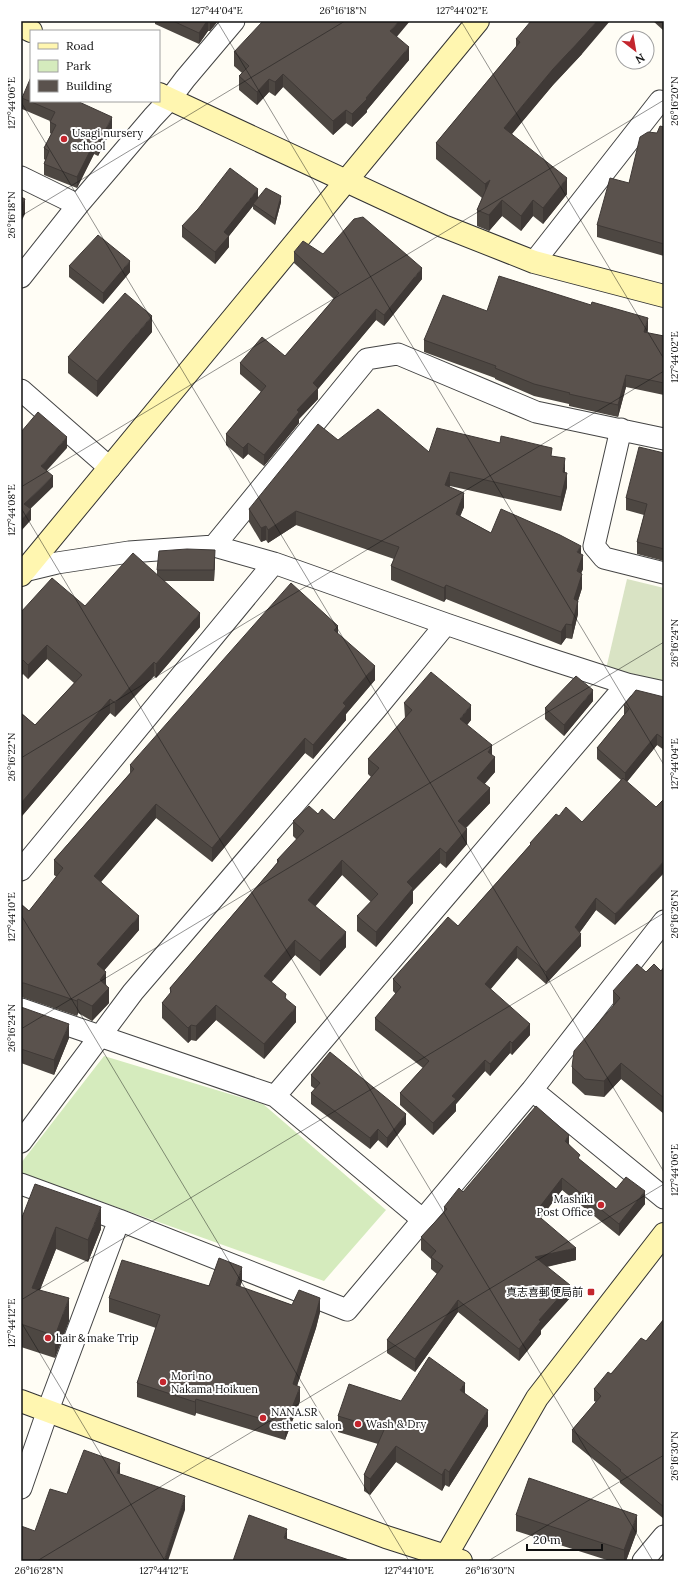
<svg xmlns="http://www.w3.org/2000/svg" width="685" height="1582" font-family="Lora,'Noto Sans JP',serif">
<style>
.green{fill:#d5ebbd}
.cemetery{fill:#d9e3c4}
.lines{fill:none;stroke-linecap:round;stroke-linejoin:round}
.street-casing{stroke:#444;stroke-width:23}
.secondary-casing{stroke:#333;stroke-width:24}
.street{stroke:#fff;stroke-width:21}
.secondary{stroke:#fff6b0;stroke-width:22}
.wall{fill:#4d4742}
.shaded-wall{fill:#3f3936}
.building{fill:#5a524d;stroke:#3f3936}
.ticks{fill:none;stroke:#111;stroke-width:1;stroke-opacity:0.45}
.poi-dot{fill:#c4262e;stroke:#fff;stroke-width:1.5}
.labels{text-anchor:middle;stroke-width:4;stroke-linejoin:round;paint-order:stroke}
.poi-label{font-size:11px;fill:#111;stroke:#fff;text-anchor:start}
.neatline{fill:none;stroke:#111;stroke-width:1.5}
.ticks-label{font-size:10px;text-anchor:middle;fill:#111}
</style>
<rect width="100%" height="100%" fill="#fffdf5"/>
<path class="green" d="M104,1056L263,1104L386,1210L324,1281L21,1173V1163Z"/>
<path class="cemetery" d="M627,579L664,588V681L606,669Z"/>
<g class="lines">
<defs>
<path id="street" d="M21,177L78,205L21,277
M78,205L153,117L170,99L185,79L234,21
M534,262L660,101
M21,390L110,468
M621,429L594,546L604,558L664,573
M214,546L367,359L398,354L536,412L664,439
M24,571L57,563L129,552L214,546L274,563L446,624L537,655L627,684L664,692
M21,870L274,563
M21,1009L275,1096L423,1220
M532,1090L664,1198
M275,1096L627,684
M21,1142L133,992L376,709L446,624
M21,1184L119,1220L347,1310L532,1090L664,921
M21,1488L48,1410L119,1220
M643,1561L664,1536"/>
<path id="secondary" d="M21,26L31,31
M159,94L443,226L534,262L664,296
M21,575L478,21
M21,1401L386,1537L461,1561
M443,1561L537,1398L664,1234"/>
</defs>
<use href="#street" class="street-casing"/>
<use href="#secondary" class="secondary-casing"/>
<use href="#street" class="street"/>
<use href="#secondary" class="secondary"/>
</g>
<path class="wall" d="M155,21H218L210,31H208L199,44L155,24Z
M653,21H664V31Z
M397,37L409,60L367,110V112L352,127L346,123L333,135L283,87L275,96L269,92L257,105L239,90V76L242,73L234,66V52Z
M516,39L582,54L553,85L512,134L567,194L543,224L533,216L521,231L502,216L489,231L477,226V210L482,198L436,159V143L516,47Z
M22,98L112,128L98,156L94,154L77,188L44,175V164L45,160L44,159V148L51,134L50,133V121L22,109Z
M664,127V256L597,237V225L629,183L657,133Z
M258,198L281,202L275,225L253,209V206L229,236V247L215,264L182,237V226Z
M294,252L323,254L422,279L384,326L376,320L318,389V399L299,419V423L264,466L248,454L243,459L226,445V434L261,392L240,374V363L285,356L334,299L294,263Z
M69,266L130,272L103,304L69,277Z
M487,311L648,329L647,333L664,336V395L626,387L618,417L569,406V404L534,396L495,379V378L424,352V340Z
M152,332L97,397L68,373V357Z
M338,440L429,452L552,456L565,472L567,487L561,511L450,486L449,487L464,507L460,516L491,533L581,554L583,569L581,573L582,588L578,601V614L572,639L566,638L561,645L446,599L444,602L391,580V566L394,559L296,525L268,543L266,540L261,542L249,522V509Z
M664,453V561L637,554V542L644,515L626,510V498Z
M215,561L214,581H164L200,627L156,678L154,676L115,717L110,713L22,816H21V713L35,725L74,683L47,659L28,679L23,674L21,612L85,606L157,575V570Z
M338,634L375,680L346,714V720L313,759L305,753L212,862L156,818L101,882L139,930L104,970L109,1003L92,1021L78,1013L77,1016L24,998L21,997V904L29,911L57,877L54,875V860L130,773V765Z
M664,697V750L657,745L627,782L615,925L596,910L580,932L581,946L546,984L517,958L490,989L530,1035L512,1055L510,1053L490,1076L485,1071L456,1104V1111L433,1135L400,1105V1093L423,1068L375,1030V1018L396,994L393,991V979L458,926L530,845V843L559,816L582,822L621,780L597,759V748L624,715V705Z
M593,701L564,736L545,719V708Z
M404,703L471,720L467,725L492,755L495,772L484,784L490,803L466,828L467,844L446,868L440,863L413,891V903L376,947L357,931V916L371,902L342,875L315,906L346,947L320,976L295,955L271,982L286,998L296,1022L264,1059L216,1020L196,1041L191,1040L188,1043L162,1018V1003L170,994V988L277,863V860L297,840L293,836V821L318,814L334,820L371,777L368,774V759L405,718Z
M664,967V1114L621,1079L604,1097L585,1095L572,1083V1067L613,1007V991L646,972L661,971Z
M21,1007L69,1038L54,1075L21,1063Z
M311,1075L406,1124L387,1148L378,1140L370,1149L311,1104V1093L315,1089L311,1086Z
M569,1144L580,1160L616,1189L645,1204L619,1236L562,1190L540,1218L576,1260L547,1267L570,1298L541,1330V1334L519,1361L458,1312L415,1372L387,1353V1340L437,1274L431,1269V1259L421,1250V1237L444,1212V1207L463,1192Z
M21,1220L101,1229L88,1262L56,1249L40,1290L69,1321L55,1358L21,1347Z
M242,1281L240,1287L292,1305L320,1312L316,1328L297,1386L300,1401L285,1440L196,1413L195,1416L137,1397V1383L156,1328L109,1312V1298Z
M664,1319V1519L620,1483V1481L572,1442V1430L596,1402L594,1401V1389L646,1341Z
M465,1394L488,1426L449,1487L445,1485L442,1491L396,1462L370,1495L364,1491V1475L378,1444L338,1432V1416L401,1401Z
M516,1515L637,1531L626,1561H610L516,1531Z"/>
<path class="shaded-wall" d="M207,21H208V31L199,44V33Z
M210,21H218L210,31Z
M399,21H410L390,45V31Z
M597,21H610L582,54L553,85L504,143V128L553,69Z
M409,47V60L367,110V112L352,127V114Z
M283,74V87L275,96V82Z
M269,79V92L257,105V92Z
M346,110V123L333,135V121Z
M112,117V128L98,156V145Z
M94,143V154L77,188V177Z
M567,178V194L543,224V208Z
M490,180L485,200V184Z
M258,189V200L253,204V206L229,236V247L215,264V252L224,232Z
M281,196V202L275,225V219Z
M25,199V214L21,222V208Z
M502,200V216L489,231V215Z
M533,200V216L521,231V216Z
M130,261V272L103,304V293Z
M422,268V279L384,326V315Z
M376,309V320L318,389V399L299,419V423L264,466V455L297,410L313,383Z
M152,316V332L97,397V381Z
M648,318V329L644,344V332Z
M626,375V387L618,417V405Z
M67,437V448L41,477V466Z
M248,443V454L243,459V448Z
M565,458V472L563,485V472Z
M450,472V486L445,499V485Z
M567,473V487L561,511V497Z
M53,476V487L24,515V504Z
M464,493V507L456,527V514Z
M31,509V520L21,531V520Z
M296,511V525L268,543V530Z
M266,526V540L261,542V528Z
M581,546V559L577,552Z
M215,550V561L214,581V570Z
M583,555V569L577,584V571Z
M582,574V588L574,613V599Z
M446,585V599L444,602V588Z
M578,601V614L572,639V625Z
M200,613V627L156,678V664Z
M566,624V638L561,645V632Z
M338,626V640L334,630Z
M47,645V659L28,679V665Z
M23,660V674L21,676V662Z
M154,662V676L115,717V703Z
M375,666V680L346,714V720L313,759V745L343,703Z
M593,690V701L564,736V725Z
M110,699V713L22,816V802Z
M471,705V720L460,734V719Z
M657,734V745L625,784V773Z
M305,738V753L212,862V848Z
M492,745V760L495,757V772L477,793V778L488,752Z
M490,788V803L458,836V821Z
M156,804V818L94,890V876Z
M467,829V844L446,868V853Z
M440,848V863L413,891V903L376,947V932L407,882Z
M342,860V875L308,915V900Z
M664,861V873L615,925V914Z
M596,898V910L575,939V927Z
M139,916V930L97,979V964Z
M346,932V947L320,976V961Z
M581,934V946L546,984V972Z
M295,940V955L264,991V976Z
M517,946V958L485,996V984Z
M106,972V987L100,980Z
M109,988V1003L92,1021V1006Z
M78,999V1013L77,1016V1001Z
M216,1005V1020L196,1041V1026Z
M296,1007V1022L264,1059V1044Z
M69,1024V1038L54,1075V1060Z
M530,1024V1035L512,1055V1043Z
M191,1025V1040L188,1043V1028Z
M510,1041V1053L490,1076V1064Z
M485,1060V1071L456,1104V1111L433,1135V1123L452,1096Z
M621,1063V1079L604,1097V1081Z
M406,1114V1124L387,1148V1138Z
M378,1129V1140L370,1149V1138Z
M569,1135V1148L565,1141Z
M562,1178V1190L535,1226V1213Z
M645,1191V1204L619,1236V1224Z
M101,1207V1229L88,1262V1240Z
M56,1227V1249L32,1310V1288Z
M576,1248V1260L535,1269V1257Z
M242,1267V1281L236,1299V1285Z
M570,1285V1298L541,1330V1334L519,1361V1349L539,1320Z
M69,1298V1321L55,1358V1336Z
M320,1298V1312L316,1328L293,1398V1384Z
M458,1300V1312L415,1372V1359Z
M465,1383V1399L460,1390Z
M300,1387V1401L285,1440V1426Z
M196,1399V1413L195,1416V1402Z
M488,1410V1426L449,1487V1472Z
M396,1446V1462L370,1495V1479Z
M120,1463V1476L117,1473Z
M445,1469V1485L442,1491V1475Z
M185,1496V1510L168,1561H164Z
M637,1515V1531L626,1561H624V1550Z
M287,1529V1546L284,1538Z"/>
<path class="building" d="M173,21H207L199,33Z
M263,21H399L390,31L409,47L366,98L367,99L352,114L346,110L333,121L283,74L275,82L269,79L257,92L239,76L249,66L234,52Z
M531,21H597L582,38L553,69L504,128L567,178L543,208L533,200L521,216L502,200L489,215L477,210L490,180L485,184L436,143L520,42L516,39Z
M31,77V101H77L112,117L98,145L94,143L77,177L44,164L49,151L44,148L56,125L50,122L55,112L22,98Z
M660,126L664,127V244L597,225L610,178L629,183L640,137L648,132L657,133Z
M230,168L258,189L224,232L229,236L215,252L182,226L198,209Z
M266,188L281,196L275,219L253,204Z
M21,197L25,199L21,208Z
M363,217L422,268L384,315L376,309L313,383L318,388L297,410L299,412L264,455L248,443L243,448L226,434L266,386L240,363L262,337L285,356L339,293L294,252L303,241L323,254L354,219Z
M98,235L130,261L103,293L69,266Z
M499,276L591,305L592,302L648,318L644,332L664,336V383L626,375L618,405L569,394L570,393L534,384L495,368L496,366L424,340L443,295L487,311Z
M125,293L152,316L97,381L68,357Z
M378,409L429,452L437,428L500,443L501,436L552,448L551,456L565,458L563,472L567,473L561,497L450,472L445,485L464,493L456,514L491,533L501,509L560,535L581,546L577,552L583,555L577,571L582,574L574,599L578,601L572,625L566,624L561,632L446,585L444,588L391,566L399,547L296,511L268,530L266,526L261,528L249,509L318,424L338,440Z
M38,412L67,437L41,466L53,476L24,504L31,509L21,520V432Z
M639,447L664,453V549L637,542L647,504L626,498Z
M187,549L215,550L214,570H157L159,551Z
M133,553L200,613L156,664L154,662L115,703L110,699L22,802H21V713L35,725L82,675L47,645L28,665L23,660L21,662V612L52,578L85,606Z
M291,583L338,626L334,630L375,666L343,703L346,706L313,745L305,738L212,848L156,804L94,876L139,916L97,964L106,972L100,980L109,988L92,1006L78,999L77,1001L24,983H21V904L29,911L63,868L54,860L134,769L130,765Z
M431,672L471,705L460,719L492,745L488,752L495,757L477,778L490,788L458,821L467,829L446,853L440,848L407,882L413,888L376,932L357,916L378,894L342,860L308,900L346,932L320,961L295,940L264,976L286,994L285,998L296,1007L264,1044L216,1005L196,1026L191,1025L188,1028L162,1003L171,992L170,988L279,861L277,860L304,831L293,821L309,806L318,814L322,809L334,820L379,768L368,759L412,710L404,703Z
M576,676L593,690L564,725L545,708Z
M636,690L664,697V739L657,734L625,773L597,748L629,709L624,705Z
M623,778L656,807L664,799V861L615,914L596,898L575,927L581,934L546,972L517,946L485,984L530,1024L512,1043L510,1041L490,1064L485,1060L452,1096L456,1099L433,1123L400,1093L429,1061L375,1018L401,987L393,979L448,917L458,926L531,844L530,843L556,814L559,816L566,807L582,822Z
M637,964L646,972L654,964L661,971L664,967V1098L621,1063L604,1081L585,1079L572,1067L574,1051L620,998L613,991Z
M21,1007L69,1024L54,1060L21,1049Z
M330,1052L406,1114L387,1138L378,1129L370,1138L311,1093L320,1083L311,1075Z
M536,1106L569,1135L565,1141L580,1155L578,1158L616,1189L626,1177L645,1191L619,1224L562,1178L535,1213L576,1248L535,1257L570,1285L539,1320L541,1321L519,1349L458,1300L415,1359L387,1340L443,1266L431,1257L436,1251L421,1237L447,1209L444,1207L459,1188L463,1192Z
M35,1184L101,1207L88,1240L56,1227L32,1288L69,1298L55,1336L21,1324V1220Z
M219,1258L242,1267L236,1285L292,1305L299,1290L320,1298L316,1314L293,1384L300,1387L285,1426L196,1399L195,1402L137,1383L160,1315L109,1298L122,1260L209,1286Z
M664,1319V1507L620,1471L621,1470L572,1430L601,1396L594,1389L608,1372L611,1374L641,1338L646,1341Z
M429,1357L465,1383L460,1390L488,1410L449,1472L445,1469L442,1475L396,1446L370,1479L364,1475L384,1430L338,1416L349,1384L401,1401Z
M84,1450L120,1463L117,1473L185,1496L164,1561H21V1526L35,1531L50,1489L67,1494Z
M529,1478L637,1515L624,1550L516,1515Z
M249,1515L287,1529L284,1538L352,1561H233Z"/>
<path class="ticks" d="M217,21L664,765M461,21L664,359M21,102L664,1172M21,216L345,21M21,487L664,100M21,508L653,1561M21,758L664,371M21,915L409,1561M21,1029L664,642M21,1300L664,913M21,1322L165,1561M37,1561L664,1184M488,1561L664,1455"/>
<g class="poi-dot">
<circle cx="64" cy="139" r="4"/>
<circle cx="601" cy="1205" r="4"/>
<rect x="587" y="1288" width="8" height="8" rx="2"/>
<circle cx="48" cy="1338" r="4"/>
<circle cx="163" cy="1382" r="4"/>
<circle cx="263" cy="1418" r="4"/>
<circle cx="358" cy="1424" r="4"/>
</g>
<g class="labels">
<g class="poi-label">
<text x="72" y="137">Usagi nursery<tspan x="72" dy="13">school</tspan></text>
<text x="593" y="1203" text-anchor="end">Mashiki<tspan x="593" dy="13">Post Office</tspan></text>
<text x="583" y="1296" text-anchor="end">真志喜郵便局前</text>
<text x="56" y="1342">hair＆make Trip</text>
<text x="171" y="1380">Mori no<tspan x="171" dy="13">Nakama Hoikuen</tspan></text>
<text x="271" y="1416">NANA.SR<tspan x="271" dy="13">esthetic salon</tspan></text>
<text x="366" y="1428">Wash &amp; Dry</text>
</g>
</g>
<rect width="685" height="1582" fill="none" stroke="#ffffff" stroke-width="44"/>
<rect x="30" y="30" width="130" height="72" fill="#ffffff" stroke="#a0a0a0"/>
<rect x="38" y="43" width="20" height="6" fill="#fff6b0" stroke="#a0a0a0"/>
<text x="66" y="50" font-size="12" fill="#111111">Road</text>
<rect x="38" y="60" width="20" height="12" fill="#d5ebbd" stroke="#a0a0a0"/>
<text x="66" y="70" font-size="12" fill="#111111">Park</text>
<rect x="38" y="80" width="20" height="12" fill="#5a524d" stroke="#a0a0a0"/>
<text x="66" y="90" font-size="12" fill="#111111">Building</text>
<g transform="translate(635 50) rotate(149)"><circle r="19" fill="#ffffff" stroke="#a0a0a0"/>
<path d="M0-3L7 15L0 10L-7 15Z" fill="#c4262e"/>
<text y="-6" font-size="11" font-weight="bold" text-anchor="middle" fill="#111111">N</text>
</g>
<path d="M527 1544v6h75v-6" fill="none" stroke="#111111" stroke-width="2"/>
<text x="533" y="1544" font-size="12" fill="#111111" stroke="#ffffff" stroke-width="3" paint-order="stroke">20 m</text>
<rect x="22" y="22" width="641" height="1538" class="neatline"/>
<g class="ticks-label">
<text x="217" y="14">127°44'04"E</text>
<text x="343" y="14">26°16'18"N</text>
<text x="462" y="14">127°44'02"E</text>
<text transform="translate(674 101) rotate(-90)" y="4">26°16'20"N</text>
<text transform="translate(11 103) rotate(-90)" y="4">127°44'06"E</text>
<text transform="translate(11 215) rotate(-90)" y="4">26°16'18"N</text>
<text transform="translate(674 357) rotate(-90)" y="4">127°44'02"E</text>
<text transform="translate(11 510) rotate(-90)" y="4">127°44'08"E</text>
<text transform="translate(674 643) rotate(-90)" y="4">26°16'24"N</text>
<text transform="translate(11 757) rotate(-90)" y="4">26°16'22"N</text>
<text transform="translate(674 764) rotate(-90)" y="4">127°44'04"E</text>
<text transform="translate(674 914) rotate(-90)" y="4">26°16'26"N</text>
<text transform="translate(11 917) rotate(-90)" y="4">127°44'10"E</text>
<text transform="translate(11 1028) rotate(-90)" y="4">26°16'24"N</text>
<text transform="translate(674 1170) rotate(-90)" y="4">127°44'06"E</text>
<text transform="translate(11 1323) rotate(-90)" y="4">127°44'12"E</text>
<text transform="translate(674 1456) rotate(-90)" y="4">26°16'30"N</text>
<text x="39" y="1574">26°16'28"N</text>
<text x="164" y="1574">127°44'12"E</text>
<text x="409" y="1574">127°44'10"E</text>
<text x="490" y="1574">26°16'30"N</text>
</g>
</svg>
